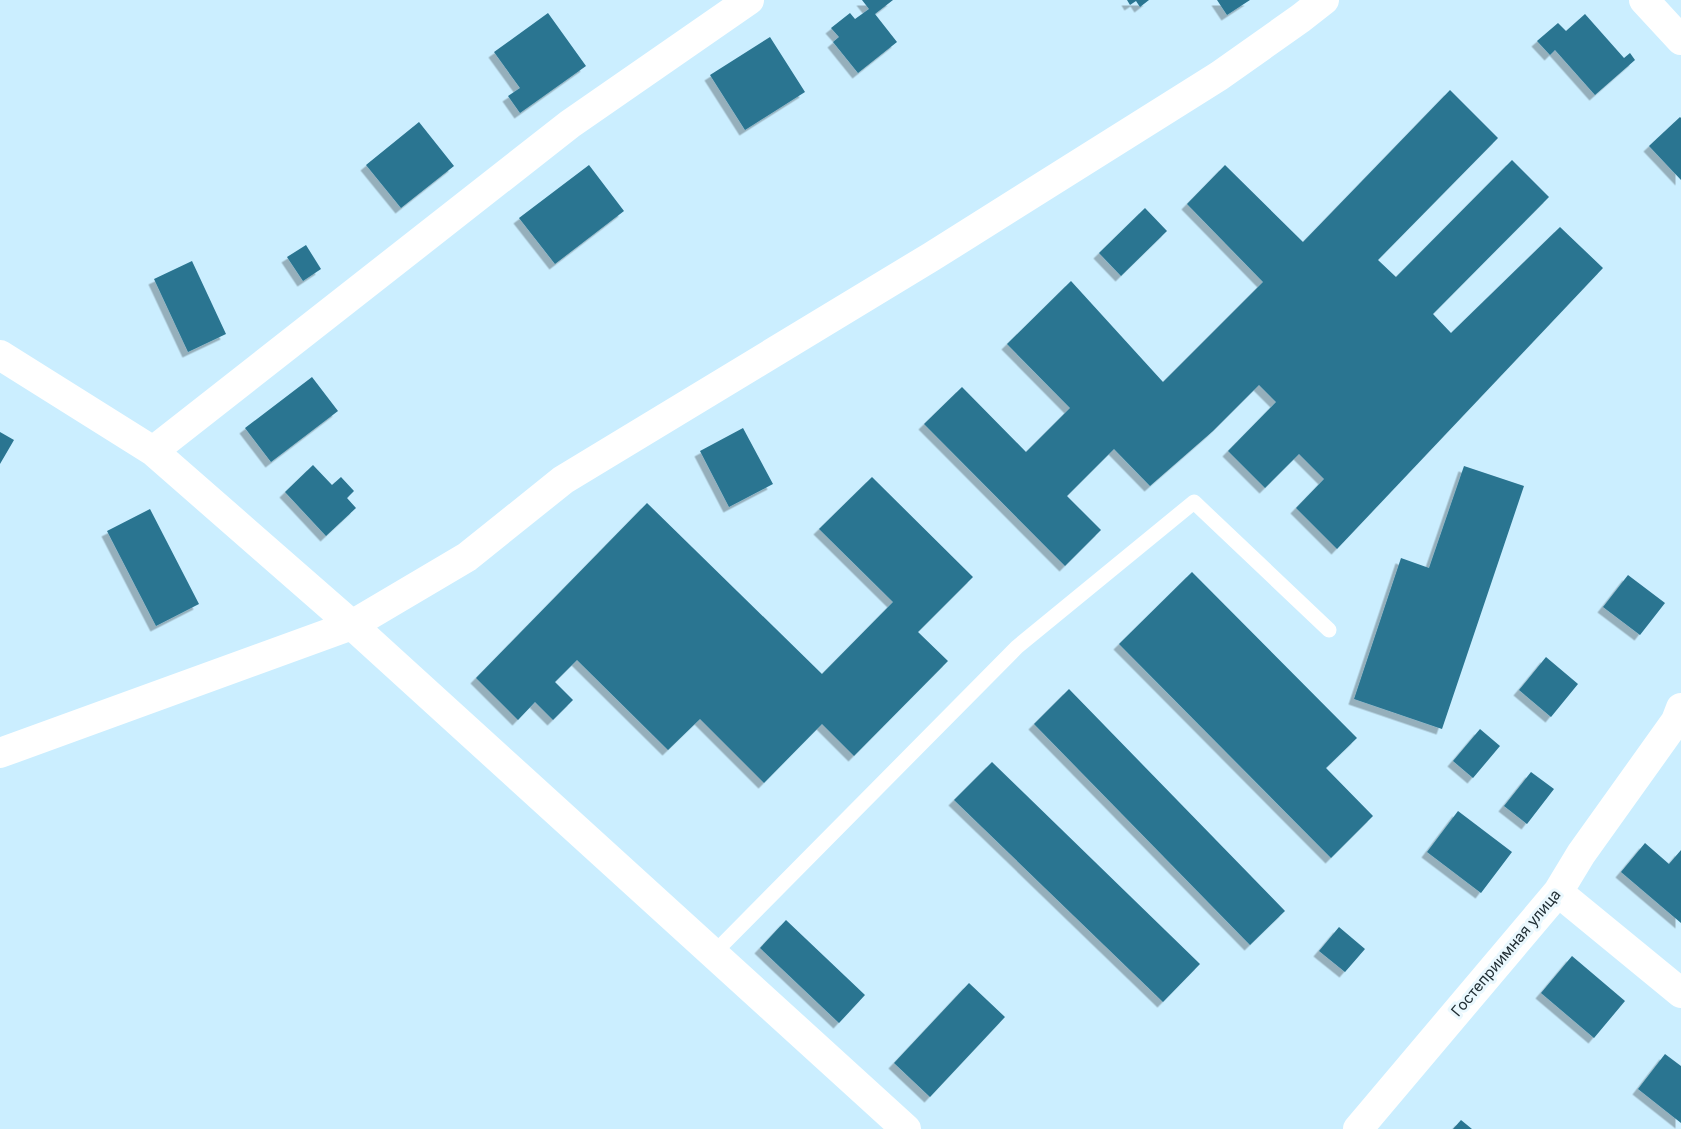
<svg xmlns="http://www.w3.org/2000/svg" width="1681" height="1129" font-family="Inter,sans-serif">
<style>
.building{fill:#2a7591;filter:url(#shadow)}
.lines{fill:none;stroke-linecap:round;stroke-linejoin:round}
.service{stroke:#fff;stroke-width:15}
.minor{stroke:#fff;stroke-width:30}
.labels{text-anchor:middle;stroke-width:6;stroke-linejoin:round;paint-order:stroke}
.street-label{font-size:15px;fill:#212e34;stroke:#eaf8fe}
</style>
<defs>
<filter id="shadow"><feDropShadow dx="-5.5" dy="5.5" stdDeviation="0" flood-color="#0004"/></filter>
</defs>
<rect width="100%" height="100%" fill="#cbeeff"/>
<path class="building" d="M862,0H893L875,14L897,42L858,73L833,42L839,37L831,28L850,13L855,19L869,9Z
M1127,0H1149L1140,7L1136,1L1130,5Z
M1217,0H1250L1227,15Z
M548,13L586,66L520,113L508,96L520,88L494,52Z
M1585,14L1624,58L1630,53L1635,60L1595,95L1555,50L1550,55L1537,41L1558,23L1566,31Z
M770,37L805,92L745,130L710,75Z
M1450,90L1498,138L1378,260L1396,277L1512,160L1549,197L1433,314L1451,333L1560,227L1603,268L1337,549L1296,508L1324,479L1299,454L1265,488L1228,451L1276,402L1259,385L1213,431L1150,486L1114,449L1067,496L1101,530L1065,566L924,424L962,387L1026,452L1070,408L1007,344L1071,281L1163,382L1263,282L1187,204L1225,165L1303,242Z
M1680,117L1681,118V180L1649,146Z
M419,122L454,166L401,208L366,165Z
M589,165L624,211L555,264L519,218Z
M1145,208L1167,231L1121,276L1099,253Z
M306,245L321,269L303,281L287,257Z
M192,261L226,334L188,352L154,279Z
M312,377L338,411L271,462L245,428Z
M743,428L773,484L729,507L700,451Z
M0,432L14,440L0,464Z
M313,465L332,485L341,477L354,491L347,498L356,508L326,536L285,492Z
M1464,466L1524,486L1442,729L1354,699L1401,558L1429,568Z
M872,477L973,577L918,632L948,661L854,756L822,724L764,783L700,719L668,750L577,660L555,682L573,700L553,720L535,702L518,720L476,678L647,503L822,674L893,602L819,529Z
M150,509L199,604L156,626L107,531Z
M1192,572L1357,738L1326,768L1373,816L1331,858L1119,644Z
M1628,575L1665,603L1640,635L1603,607Z
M1546,657L1578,684L1551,717L1519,690Z
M1069,689L1285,911L1250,945L1034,724Z
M1480,729L1500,746L1473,778L1453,761Z
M992,762L1200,964L1163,1002L954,800Z
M1531,772L1554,789L1527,824L1504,806Z
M1458,811L1512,852L1481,893L1427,852Z
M1645,843L1669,864L1681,850V923L1621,872Z
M786,920L865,995L839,1023L760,948Z
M1339,927L1365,949L1345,972L1319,951Z
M1572,956L1625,1001L1594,1038L1541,993Z
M969,983L1005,1017L930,1097L894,1063Z
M1665,1054L1681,1066V1123L1638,1089Z
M1461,1120L1472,1129H1453Z"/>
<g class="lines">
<path class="service" d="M713,954L1017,647L1194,502L1329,630"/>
<path class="minor" d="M1644,0L1681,40
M0,355L153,451L352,625L906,1129
M153,451L570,124L749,0
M0,753L352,625L467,557L563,480L931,257L1219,76L1301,18L1324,0
M1558,892L1681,993
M1358,1129L1558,892L1581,854L1676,721L1681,708"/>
</g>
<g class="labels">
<g class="street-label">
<text transform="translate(1506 953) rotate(-50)" y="5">Гостеприимная улица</text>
</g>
</g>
</svg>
